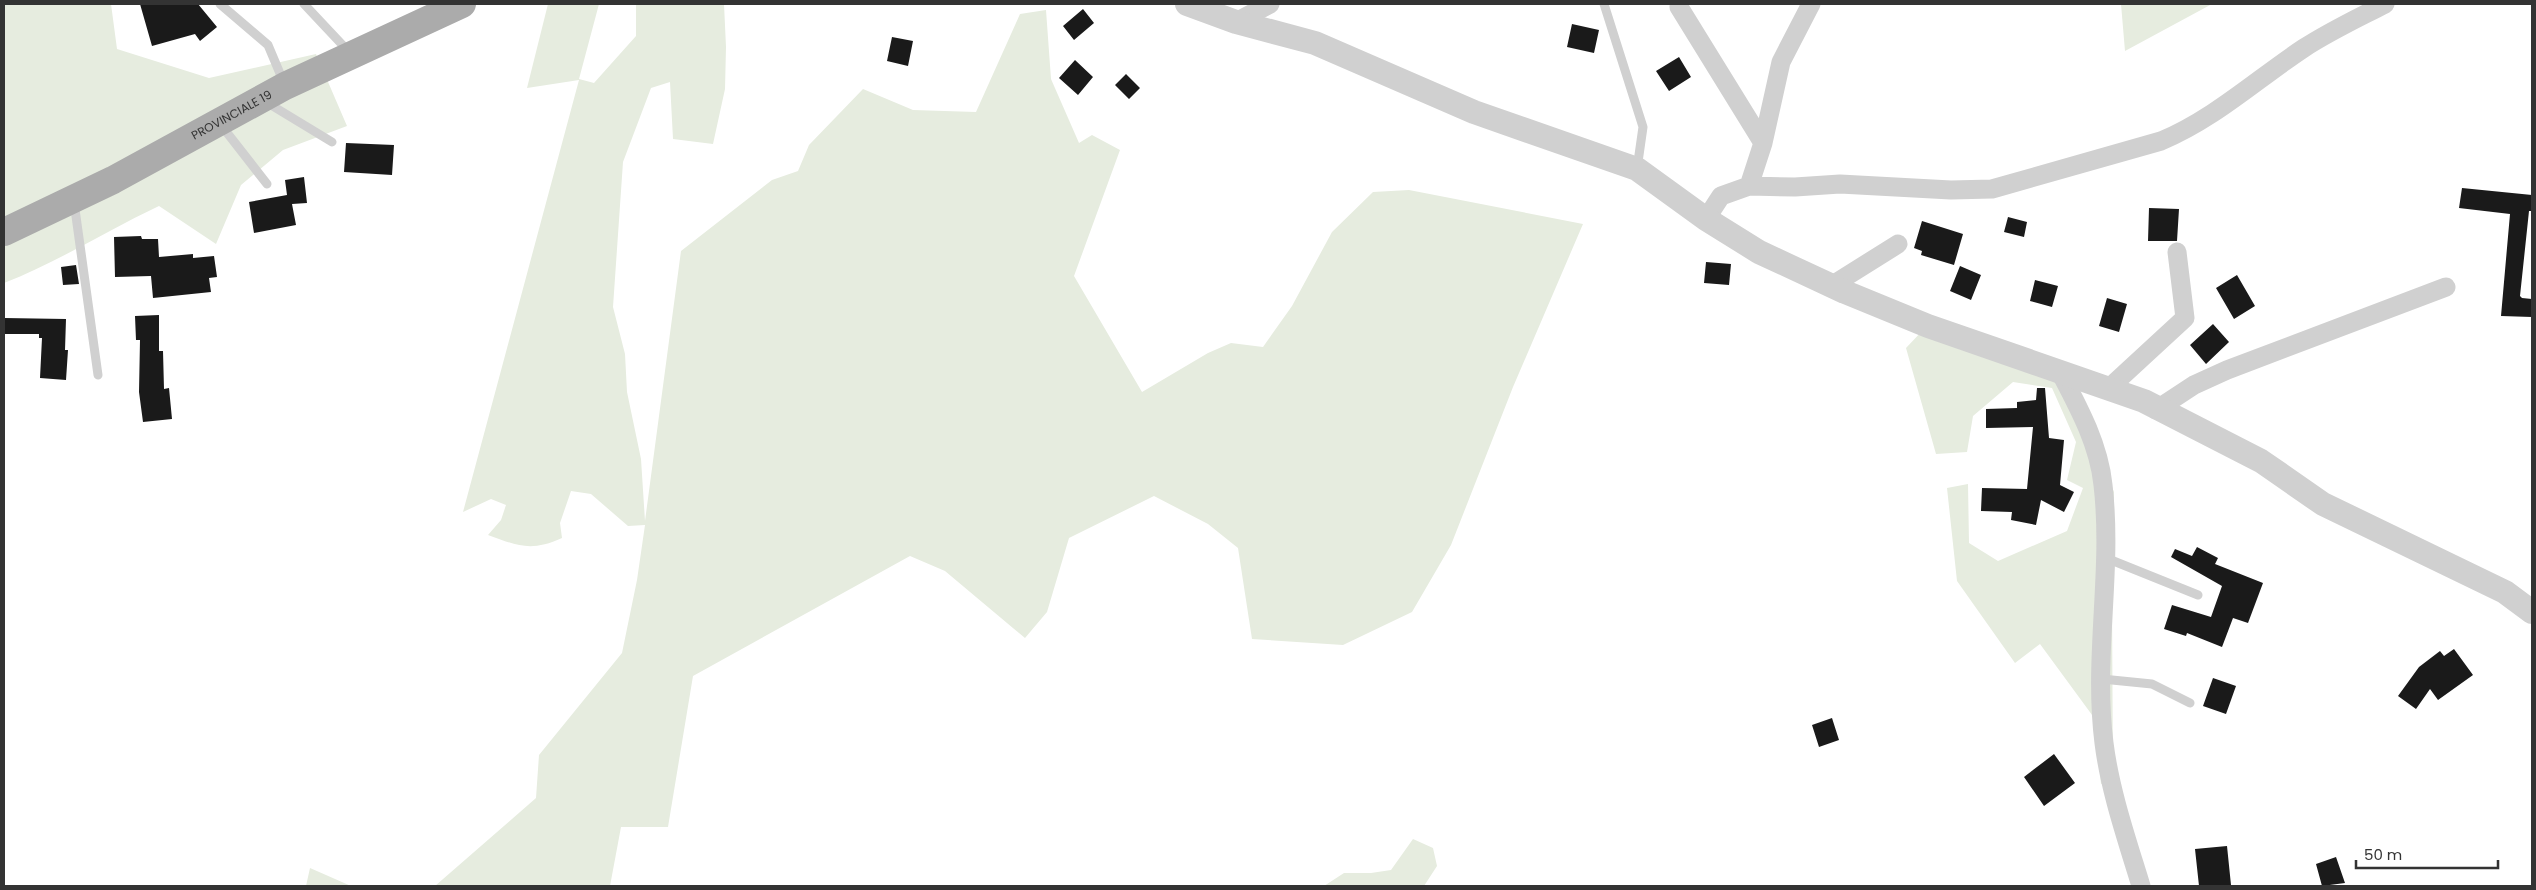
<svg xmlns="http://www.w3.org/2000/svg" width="2536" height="890" font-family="Poppins,sans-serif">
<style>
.green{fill:#e6ecdf}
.building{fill:#1a1a1a}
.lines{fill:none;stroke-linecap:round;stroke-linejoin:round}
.service{stroke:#d0d0d0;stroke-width:9}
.minor{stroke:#d0d0d0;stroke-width:19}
.tertiary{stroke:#d0d0d0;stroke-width:24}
.primary{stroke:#ababab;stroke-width:28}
.labels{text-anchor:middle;stroke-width:5;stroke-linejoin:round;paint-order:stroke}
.street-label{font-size:12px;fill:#333;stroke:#fff}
</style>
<rect width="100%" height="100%" fill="#fff"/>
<path class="green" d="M4,4H111L117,49L209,78L316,54L347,126L283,150L241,185L216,244L159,206C106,231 58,262 4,283Z
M548,4H599L579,79L594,83L636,36V4H724L726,47L725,89L713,144L673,139L670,82L651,88L623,162L613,307L625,354L627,392L641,459L645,521L681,251L772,180L798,171L809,145L863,89L913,110L976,112L1020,14L1046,10L1051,79L1079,143L1092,135L1120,150L1074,276L1142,392L1208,353L1231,343L1263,347L1292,306L1332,232L1373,192L1409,190L1583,224L1513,387L1451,545L1412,612L1343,645L1252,639L1238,548L1208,524L1154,496L1069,538L1047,612L1025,638L945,571L910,556L693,676L668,827H621L610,886H435L536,798L539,755L622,653L637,580L645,525L628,526L591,494L571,491L560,523L562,538C531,552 518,546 488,535L501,520L506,505L491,499L463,512L579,80L527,88Z
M2121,4H2212L2125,51Z
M1924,329L2054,371L2075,394L2114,492L2112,601L2113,781L2101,784L2095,719L2040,644L2015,663L1957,581L1947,488L1968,484L1969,543L1998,561L2067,531L2083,488L2067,480L2076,442L2052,388L2013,382L1973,416L1967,452L1936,454L1906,348Z
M1413,839L1433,848L1437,866L1424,886H1324L1344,873H1371L1391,870Z
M310,868L351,886H306Z"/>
<path class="building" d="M140,4H198L217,27L200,41L195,34L152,46Z
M1083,9L1094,23L1074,40L1063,26Z
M1572,24L1599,30L1594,53L1567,47Z
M892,37L913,41L908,66L887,61Z
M1679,57L1691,77L1669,91L1656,71Z
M1075,60L1093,77L1078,95L1059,78Z
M1126,74L1140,88L1129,99L1115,85Z
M346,143L394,145L392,175L344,172Z
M304,177L307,203L292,204L296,225L254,233L249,202L287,195L285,180Z
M2462,188L2532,195V211H2529L2520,296L2522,298L2532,299V317L2501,316L2510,214L2459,208Z
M2149,208L2179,209L2177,241H2148Z
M2008,217L2027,222L2024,237L2004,232Z
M1922,221L1963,234L1954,265L1921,255L1922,251L1914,248Z
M141,236L142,239H158L159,257L193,254V258L214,256L217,277L209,278L211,292L153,298L151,276L115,277L114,237Z
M1706,262L1731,264L1729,285L1704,283Z
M76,265L79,284L63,285L61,267Z
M1960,266L1981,275L1971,300L1950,291Z
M2237,275L2255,306L2234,319L2216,288Z
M2035,280L2058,286L2052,307L2030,301Z
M2107,298L2127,304L2119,332L2099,326Z
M159,315V351H163L164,389L169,388L172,419L143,422L139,392L140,340H136L135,316Z
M4,318L66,319L65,350H68L66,380L40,378L42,338H39V334H4Z
M2213,324L2229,342L2206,364L2190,345Z
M2037,388H2045L2049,438L2064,440L2060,485L2074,492L2064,512L2041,500L2036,525L2011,520L2012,512L1981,511L1982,488L2027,489L2033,427L1986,428V409L2017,408V402L2036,400Z
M2197,547L2218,558L2215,564L2263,583L2248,623L2233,618L2222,647L2187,633L2186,636L2164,629L2172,605L2211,617L2222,586L2171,557L2175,549L2192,556Z
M2454,649L2473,675L2438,700L2430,689L2416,709L2398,696L2419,667L2440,651L2444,656Z
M2213,678L2236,686L2226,714L2203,706Z
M1832,718L1839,740L1819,747L1812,725Z
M2054,754L2075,783L2044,806L2024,777Z
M2227,846L2231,885L2199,886L2195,849Z
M2336,857L2345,883L2322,886L2316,864Z"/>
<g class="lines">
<path class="service" d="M220,4L268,45L284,83
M304,4L350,53
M1604,4L1643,127L1637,169
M266,102L332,142
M221,125L267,184
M74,202L98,375
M2106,558L2198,595
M2102,679L2152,684L2190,703"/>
<path class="minor" d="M1679,7L1763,143
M1236,22L1270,4
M1749,186L1763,143L1781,62L1811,4
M1706,219L1721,196L1749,186L1795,187L1840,184L1951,190L1992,189L2161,141C2214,119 2257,79 2304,48C2330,31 2358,18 2385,4
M1831,286L1898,244
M2060,372C2079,408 2099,445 2103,485C2113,571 2093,657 2104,743C2110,791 2127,840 2141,886
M2108,389L2185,318L2177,252
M2156,410L2194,385L2227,370L2446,287"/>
<path class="tertiary" d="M1187,4L1236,22L1315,43L1474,112L1637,169L1706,219L1759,252L1845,292L1928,326L2144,401L2261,461L2323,504L2505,592L2532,612"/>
<path class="primary" id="s1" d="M4,232L113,180L285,86L462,4"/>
</g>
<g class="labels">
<g class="street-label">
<text dy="4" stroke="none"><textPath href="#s1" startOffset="256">PROVINCIALE 19</textPath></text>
</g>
</g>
<rect width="2536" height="890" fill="none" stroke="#333333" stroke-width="10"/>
<path d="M2356 860v8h142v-8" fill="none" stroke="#333333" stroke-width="2.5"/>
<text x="2364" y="860" font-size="15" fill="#333333" stroke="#ffffff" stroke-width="4" paint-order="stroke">50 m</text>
</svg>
